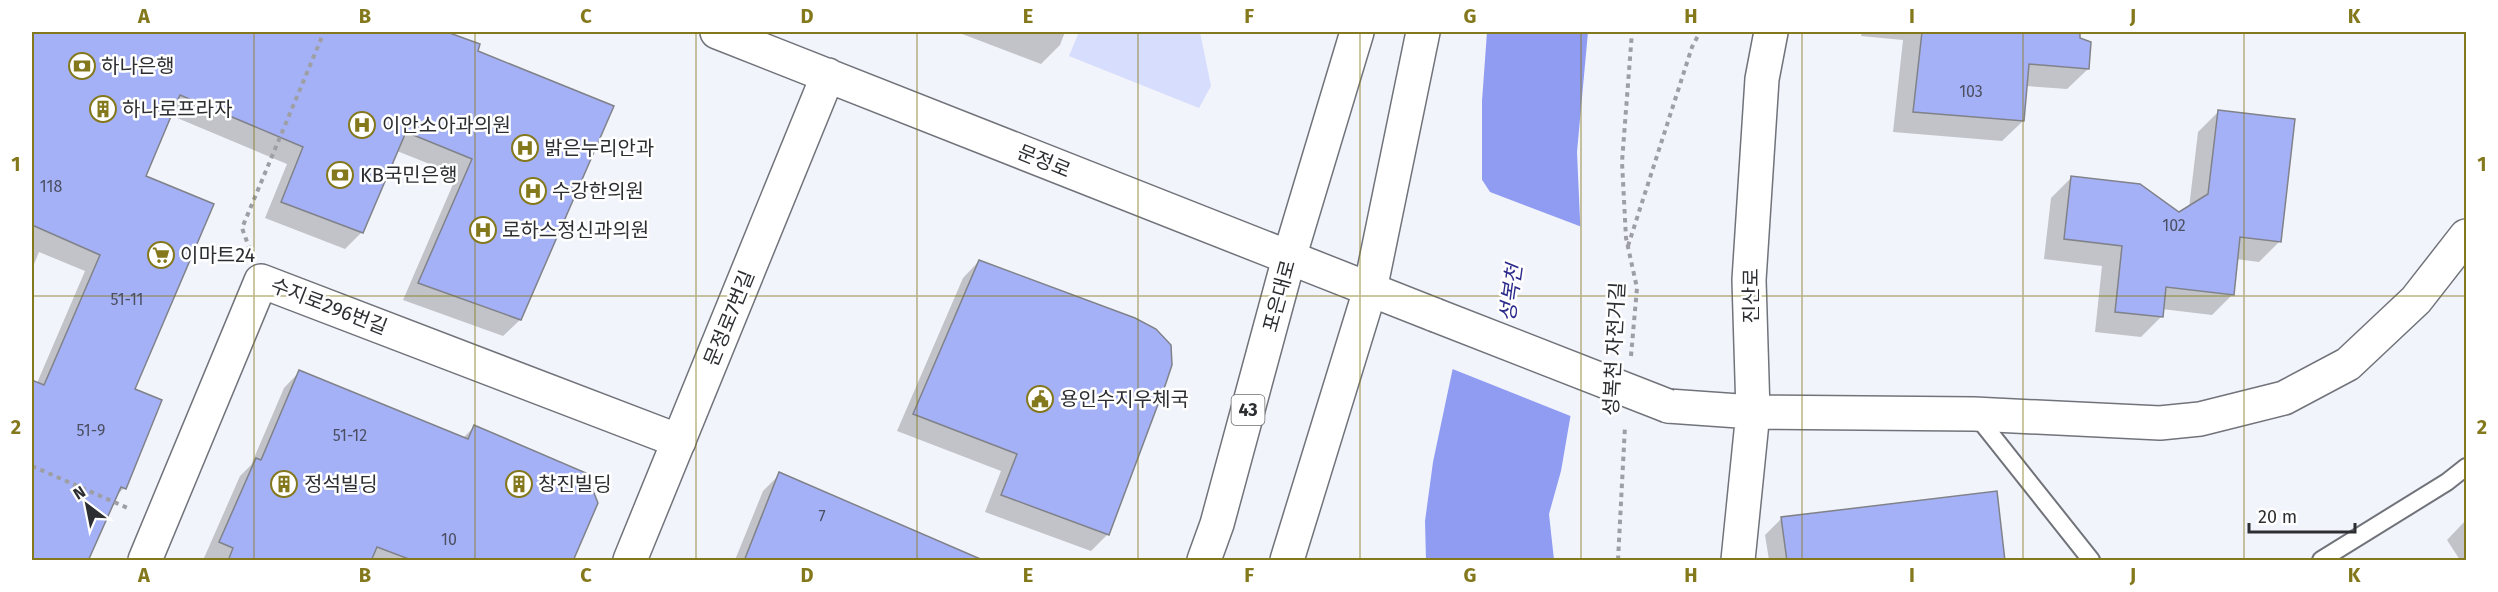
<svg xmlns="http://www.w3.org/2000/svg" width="2498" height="592" font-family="'Fira Sans','Noto Sans KR',sans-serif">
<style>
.green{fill:#d7ddfd}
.water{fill:#8f9cf2}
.pier{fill:#f2f4fb}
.shadow{fill:#0003}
.building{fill:#a5b1f6;stroke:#808289;stroke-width:1.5}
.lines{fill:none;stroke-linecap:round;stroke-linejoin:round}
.service-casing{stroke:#71737a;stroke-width:20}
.minor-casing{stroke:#71737a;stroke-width:36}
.tertiary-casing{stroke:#71737a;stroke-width:36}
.primary-casing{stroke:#71737a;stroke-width:36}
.path{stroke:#9d9fa4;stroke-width:4;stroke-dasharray:4.5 4.5;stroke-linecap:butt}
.service{stroke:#fff;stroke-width:16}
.minor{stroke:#fff;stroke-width:33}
.tertiary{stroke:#fff;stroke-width:33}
.primary{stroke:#fff;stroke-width:33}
.tertiary-bridge-casing{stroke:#71737a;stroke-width:36;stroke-linecap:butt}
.tertiary-bridge{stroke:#fff;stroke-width:33}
.grid{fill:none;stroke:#84781c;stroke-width:1.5;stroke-opacity:0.55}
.labels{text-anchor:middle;stroke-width:5;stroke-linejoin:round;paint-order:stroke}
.number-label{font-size:16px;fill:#4b4f62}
.shield{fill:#fff;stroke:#6c6d6f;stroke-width:1.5}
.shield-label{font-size:18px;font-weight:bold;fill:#2d2e31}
.poi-label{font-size:20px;fill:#2d2e31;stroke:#fff;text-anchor:start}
.street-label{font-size:20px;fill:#2d2e31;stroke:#fff}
.water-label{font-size:21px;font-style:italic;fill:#2c2a8b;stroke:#fff}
.neatline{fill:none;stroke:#84781c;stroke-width:2}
.grid-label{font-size:20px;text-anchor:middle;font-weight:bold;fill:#84781c}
</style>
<rect width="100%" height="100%" fill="#f2f4fb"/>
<path class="green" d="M1079,32H1200L1211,86L1199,108L1069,56Z"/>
<path class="water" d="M1487,32H1588L1577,152L1585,332L1561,471L1549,514L1554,560H1426L1425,521L1433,462L1482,230V101Z"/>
<path class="pier" d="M1479,175L1490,192L1582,227L1588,332L1573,417L1450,368L1479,229Z"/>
<path class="shadow" d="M32,32H443L478,45L476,52L520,320L503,336L403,300L457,175L397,151L361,233L345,249L265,218L287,164L170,115L144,176L133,389L124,488L115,497L86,560H32V380L37,383L85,271L39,252L32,269Z
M957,32H1065L1060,45L1041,64Z
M1862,32H2079L2078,39L2088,69L2067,89L2026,86L2023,121L2002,141L1893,132L1903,40L1861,36Z
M2218,112L2280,241L2259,262L2236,259L2232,295L2212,315L2162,309L2161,317L2141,337L2095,332L2102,266L2044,259L2051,198L2071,178L2179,214L2189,208L2198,132Z
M979,261L1108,534L1091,551L985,512L1001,471L897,431L963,278Z
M300,371L462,439L475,426L571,560H210L204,558L240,476L251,465L284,388Z
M780,474L981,560H735L763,491Z
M1782,518L2003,560H1769L1765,535Z
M2466,520V560H2460L2447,540Z"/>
<path class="building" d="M32,32H447L480,44L478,51L614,106L521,320L418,283L472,159L406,132L363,233L281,202L303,147L180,95L146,176L214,204L135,389L162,400L126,489L121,487L88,561H32V380L44,385L100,255L32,225Z
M1922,32H2080V38L2091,42L2089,69L2029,64L2024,121L1913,112Z
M2218,110L2295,119L2281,242L2240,237L2234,295L2166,287L2163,317L2115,312L2122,246L2064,239L2071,176L2140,184L2179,212L2208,194Z
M979,260L1135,318L1156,329L1171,345L1172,365L1166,383L1109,535L1001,495L1017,454L913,414Z
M299,370L468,439L474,425L586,473L598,503L573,561H414L377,547L371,561H228L233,548L219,542L256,458L261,460Z
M779,472L985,561H744Z
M1997,491L2005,561H1787L1781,517Z"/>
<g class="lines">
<defs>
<path id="service" d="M1975,414L2091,560
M2321,560L2447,482L2466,467"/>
<path id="minor" d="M145,560L261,281L679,441"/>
<path id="tertiary" d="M717,32L1435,315
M1668,406L1753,412L1974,414L2160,423L2200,419L2284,398L2348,364L2416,300L2466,236
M630,560L828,75
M1738,560L1753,412L1749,280L1762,79L1771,32"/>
<path id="primary" d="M1204,560L1217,524L1289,258L1357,32
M1287,560L1370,290L1423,32"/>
</defs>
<use href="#service" class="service-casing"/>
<use href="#minor" class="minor-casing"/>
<use href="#tertiary" class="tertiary-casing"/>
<use href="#primary" class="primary-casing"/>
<path class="path" d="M1628,246L1692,47L1700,32
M250,250L242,228L324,32
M1631,356L1637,288L1626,238L1622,162L1632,32
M32,466L130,509
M1618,560L1625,426"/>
<use href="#service" class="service"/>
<use href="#minor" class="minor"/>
<use href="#tertiary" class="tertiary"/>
<use href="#primary" class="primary"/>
<defs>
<path id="tertiary-bridge" d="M1435,315L1668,406"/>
</defs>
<use href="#tertiary-bridge" class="tertiary-bridge-casing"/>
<use href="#tertiary-bridge" class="tertiary-bridge"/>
</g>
<path class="grid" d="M254,32V560M475,32V560M696,32V560M917,32V560M1138,32V560M1360,32V560M1581,32V560M1802,32V560M2023,32V560M2244,32V560M32,296H2466"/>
<defs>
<symbol id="bank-ring" viewBox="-11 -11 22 22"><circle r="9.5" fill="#fff" stroke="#84781c" stroke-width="1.5"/><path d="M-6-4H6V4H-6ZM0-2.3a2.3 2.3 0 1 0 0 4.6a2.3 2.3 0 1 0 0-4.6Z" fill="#84781c"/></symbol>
<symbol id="building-ring" viewBox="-11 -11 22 22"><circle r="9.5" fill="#fff" stroke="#84781c" stroke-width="1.5"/><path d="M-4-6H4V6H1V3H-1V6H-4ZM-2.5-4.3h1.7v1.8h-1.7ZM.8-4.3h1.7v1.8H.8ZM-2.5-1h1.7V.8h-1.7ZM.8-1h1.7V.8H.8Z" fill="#84781c"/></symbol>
<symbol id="hospital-ring" viewBox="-11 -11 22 22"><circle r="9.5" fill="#fff" stroke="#84781c" stroke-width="1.5"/><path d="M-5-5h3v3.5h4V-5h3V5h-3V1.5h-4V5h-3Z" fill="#84781c"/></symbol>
<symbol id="supermarket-ring" viewBox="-11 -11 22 22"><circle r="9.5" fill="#fff" stroke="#84781c" stroke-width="1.5"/><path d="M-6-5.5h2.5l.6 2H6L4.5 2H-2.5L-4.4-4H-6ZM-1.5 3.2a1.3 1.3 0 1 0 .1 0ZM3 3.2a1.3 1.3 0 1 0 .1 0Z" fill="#84781c"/></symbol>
<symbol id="civic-ring" viewBox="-11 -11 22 22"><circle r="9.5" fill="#fff" stroke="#84781c" stroke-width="1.5"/><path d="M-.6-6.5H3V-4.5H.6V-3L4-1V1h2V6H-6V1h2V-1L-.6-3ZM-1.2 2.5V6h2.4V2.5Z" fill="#84781c"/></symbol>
</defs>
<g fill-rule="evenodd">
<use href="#bank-ring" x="67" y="51" width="30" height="30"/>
<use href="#building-ring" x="88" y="94" width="30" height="30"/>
<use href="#hospital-ring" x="347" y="110" width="30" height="30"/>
<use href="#hospital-ring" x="510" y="133" width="30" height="30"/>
<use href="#bank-ring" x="325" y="160" width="30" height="30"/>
<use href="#hospital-ring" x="518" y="176" width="30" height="30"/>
<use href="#hospital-ring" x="468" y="215" width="30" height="30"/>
<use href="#supermarket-ring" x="146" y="240" width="30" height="30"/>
<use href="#civic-ring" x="1025" y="384" width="30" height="30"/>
<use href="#building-ring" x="269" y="469" width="30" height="30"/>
<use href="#building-ring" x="504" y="469" width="30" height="30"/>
</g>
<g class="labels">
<g class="number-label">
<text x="1971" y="97">103</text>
<text x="51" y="192">118</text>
<text x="2174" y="231">102</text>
<text x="127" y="305">51-11</text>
<text x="91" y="436">51-9</text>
<text x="350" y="441">51-12</text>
<text x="822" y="522">7</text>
<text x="449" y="545">10</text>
</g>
<rect class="shield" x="1231.5" y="395" width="33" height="30" rx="4.5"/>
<g class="shield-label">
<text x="1248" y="416">43</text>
</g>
<g class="poi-label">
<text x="101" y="73">하나은행</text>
<text x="122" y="116">하나로프라자</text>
<text x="382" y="132">이안소아과의원</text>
<text x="544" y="155">밝은누리안과</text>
<text x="360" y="182">KB국민은행</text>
<text x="552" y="198">수강한의원</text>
<text x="502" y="237">로하스정신과의원</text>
<text x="180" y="262">이마트24</text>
<text x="1060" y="406">용인수지우체국</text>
<text x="304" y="491">정석빌딩</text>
<text x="538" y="491">창진빌딩</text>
</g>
<g class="street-label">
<text transform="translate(1044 161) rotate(22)" y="7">문정로</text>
<text transform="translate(1279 296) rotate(-75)" y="7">포은대로</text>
<text transform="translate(1751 296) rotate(-90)" y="7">진산로</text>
<text transform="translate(329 306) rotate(21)" y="7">수지로296번길</text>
<text transform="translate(729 318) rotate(-68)" y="7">문정로7번길</text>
<text transform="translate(1614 349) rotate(-87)" y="7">성복천 자전거길</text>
</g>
<g class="water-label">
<text transform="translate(1511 293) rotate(-82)" y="7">성복천</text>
</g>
</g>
<rect width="2498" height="592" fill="none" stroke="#ffffff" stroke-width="66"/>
<g transform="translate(87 505) rotate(328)" stroke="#ffffff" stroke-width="4.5" paint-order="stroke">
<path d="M0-4.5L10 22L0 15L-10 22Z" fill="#2d2e31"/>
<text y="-9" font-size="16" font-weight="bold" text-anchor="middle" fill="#2d2e31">N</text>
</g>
<path d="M2249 523v9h106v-9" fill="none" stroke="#2d2e31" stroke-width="3"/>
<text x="2258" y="523" font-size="18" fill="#2d2e31" stroke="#ffffff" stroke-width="4.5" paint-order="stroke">20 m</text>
<rect x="33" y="33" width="2432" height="526" class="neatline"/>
<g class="grid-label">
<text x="144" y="23">A</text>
<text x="365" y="23">B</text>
<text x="586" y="23">C</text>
<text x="807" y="23">D</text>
<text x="1028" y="23">E</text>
<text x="1249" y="23">F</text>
<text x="1470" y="23">G</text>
<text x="1691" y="23">H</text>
<text x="1912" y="23">I</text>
<text x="2133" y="23">J</text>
<text x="2354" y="23">K</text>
<text x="16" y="171">1</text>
<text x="2482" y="171">1</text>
<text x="16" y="434">2</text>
<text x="2482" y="434">2</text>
<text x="144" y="582">A</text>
<text x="365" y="582">B</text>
<text x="586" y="582">C</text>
<text x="807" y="582">D</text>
<text x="1028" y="582">E</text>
<text x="1249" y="582">F</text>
<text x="1470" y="582">G</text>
<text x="1691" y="582">H</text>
<text x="1912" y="582">I</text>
<text x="2133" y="582">J</text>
<text x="2354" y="582">K</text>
</g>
</svg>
